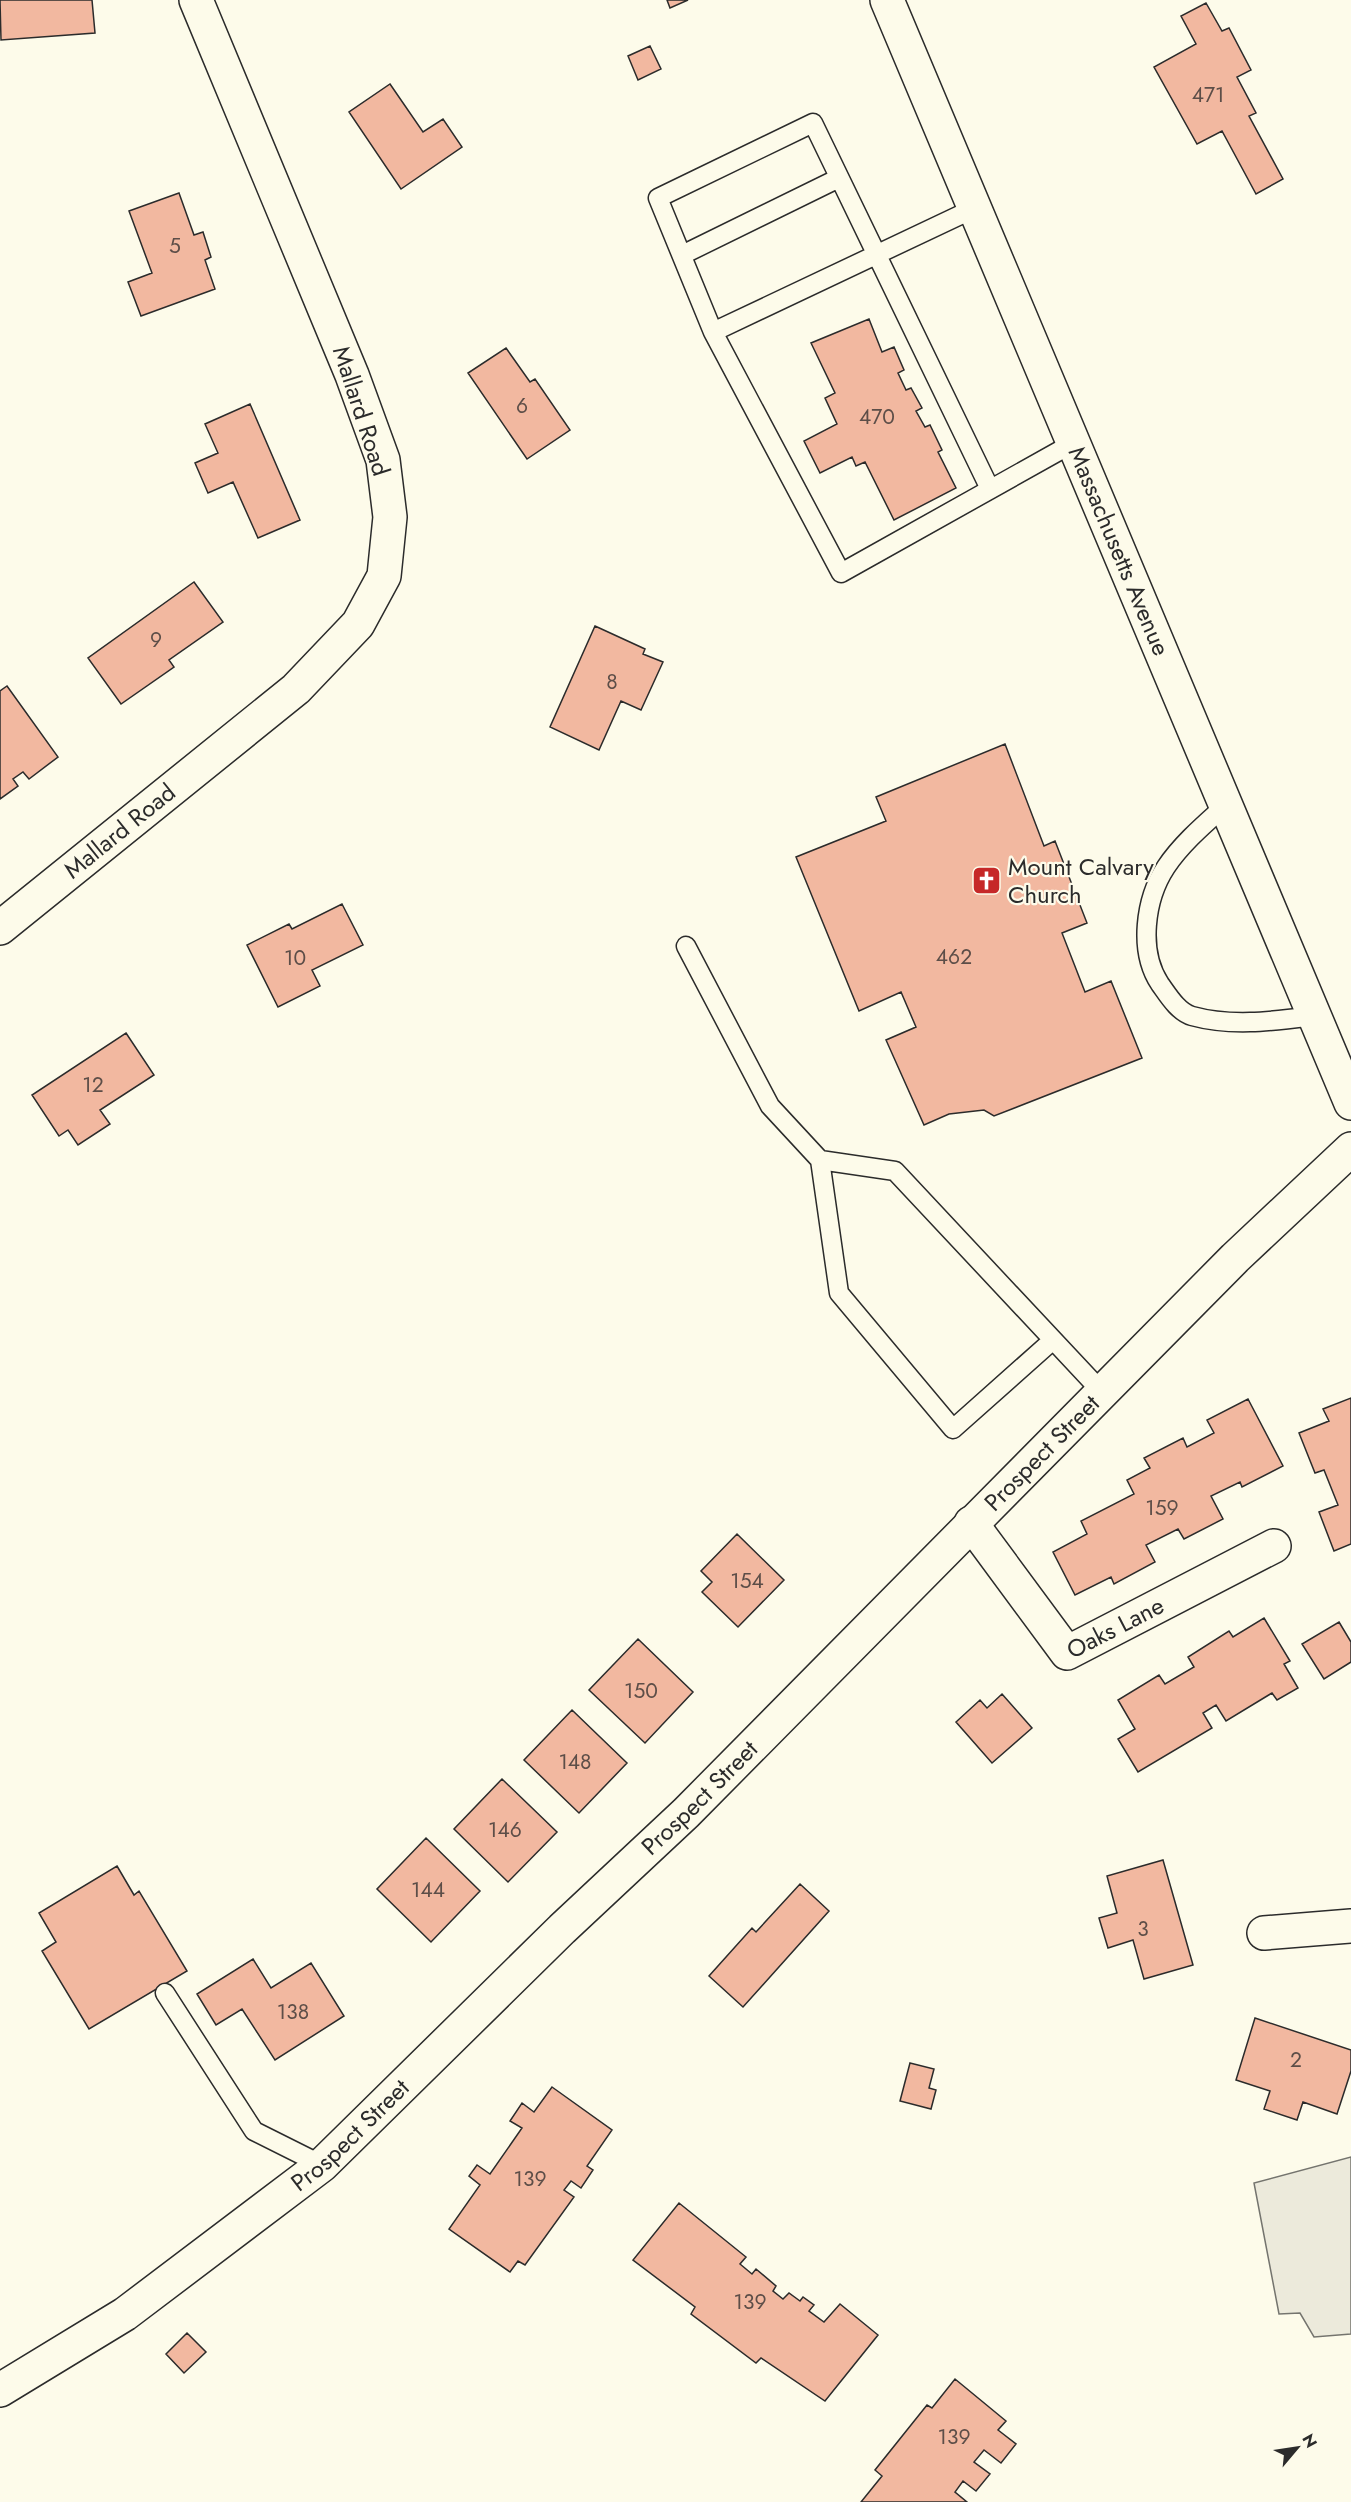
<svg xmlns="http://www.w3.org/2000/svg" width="1351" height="2502" font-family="Jost,sans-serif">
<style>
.parking{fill:#eceadb;stroke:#74746e;stroke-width:1.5}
.building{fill:#f2b8a0;stroke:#2b2b2b;stroke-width:1.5}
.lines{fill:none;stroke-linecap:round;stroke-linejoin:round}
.lane-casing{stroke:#2b2b2b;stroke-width:21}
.street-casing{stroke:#2b2b2b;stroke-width:36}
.secondary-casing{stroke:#2b2b2b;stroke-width:36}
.lane{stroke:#fdfbea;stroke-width:18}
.street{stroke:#fdfbea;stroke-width:33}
.secondary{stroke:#fdfbea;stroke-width:33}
.labels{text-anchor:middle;stroke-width:4.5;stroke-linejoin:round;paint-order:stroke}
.number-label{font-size:21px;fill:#5d4e48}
.street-label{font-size:24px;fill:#2b2b2b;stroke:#fdfbea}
.poi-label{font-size:24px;fill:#2b2b2b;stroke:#fdfbea;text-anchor:start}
</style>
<rect width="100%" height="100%" fill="#fdfbea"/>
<path class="parking" d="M1351,2157V2334L1314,2337L1300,2313L1279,2314L1254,2183Z"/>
<path class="building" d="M0,0H92L95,33L1,40Z
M667,0H688L670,8Z
M1206,3L1222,31L1229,28L1251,70L1237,77L1256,113L1249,116L1283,179L1256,194L1222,131L1197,144L1154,67L1196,44L1181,16Z
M650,46L661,69L638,80L628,56Z
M390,84L423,132L443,119L462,147L401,189L349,112Z
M179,193L194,235L203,232L211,257L205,260L215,289L141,316L128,282L152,273L129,211Z
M869,319L882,352L894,347L904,370L898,373L906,390L911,388L922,408L916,411L925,427L930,425L942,450L938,452L956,488L894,520L865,462L856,466L852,457L820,473L804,441L837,424L825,398L835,393L811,343Z
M506,348L530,382L535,379L570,430L527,459L468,373Z
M250,404L300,520L258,538L233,482L208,493L195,463L218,453L205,424Z
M194,582L223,622L169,660L174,667L121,704L88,658Z
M595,626L645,649L643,654L663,662L641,710L621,701L599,750L550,727Z
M7,686L58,757L29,779L23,772L13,779L18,786L0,799V691Z
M1005,744L1044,846L1055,841L1087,923L1062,933L1085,992L1111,981L1142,1058L994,1116L984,1110L949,1114L924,1125L886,1040L916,1027L901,992L859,1011L796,857L886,821L876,797Z
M342,904L363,945L312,970L320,986L278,1007L247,945L289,924L292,929Z
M126,1033L154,1075L100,1110L110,1124L78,1145L68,1130L59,1136L32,1095Z
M1351,1398V1544L1334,1551L1319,1512L1338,1505L1324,1470L1315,1473L1299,1433L1329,1421L1323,1409Z
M1248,1399L1283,1466L1242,1487L1240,1482L1211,1496L1223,1519L1184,1539L1178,1529L1146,1545L1155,1562L1114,1584L1111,1577L1075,1595L1053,1552L1087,1534L1081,1521L1134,1494L1127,1480L1150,1468L1144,1458L1183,1438L1187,1447L1214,1433L1207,1420Z
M737,1534L784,1580L738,1627L702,1592L712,1582L701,1571Z
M1264,1618L1290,1661L1284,1664L1298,1688L1277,1700L1272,1693L1226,1721L1216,1705L1203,1713L1212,1728L1138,1772L1118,1739L1135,1729L1118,1700L1159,1675L1165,1684L1194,1667L1188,1657L1229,1631L1233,1637Z
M1339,1622L1351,1642V1662L1324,1679L1302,1644Z
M638,1639L693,1692L645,1743L589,1690Z
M1002,1694L1032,1728L992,1763L956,1722L980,1700L987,1708Z
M572,1710L627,1763L579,1813L524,1760Z
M502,1779L557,1832L508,1882L454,1829Z
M426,1838L480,1891L431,1942L377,1889Z
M1163,1860L1193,1965L1144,1979L1133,1940L1108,1948L1099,1918L1117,1913L1107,1876Z
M117,1866L134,1895L139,1891L187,1971L89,2029L42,1951L56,1942L39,1913Z
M800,1884L829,1911L743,2007L709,1976L752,1928L756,1932Z
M253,1959L271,1988L311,1963L344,2016L275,2060L242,2009L216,2025L197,1994Z
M1255,2018L1351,2050V2071L1337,2114L1303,2102L1297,2120L1264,2109L1270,2091L1236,2080Z
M910,2063L934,2069L929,2088L936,2090L931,2109L900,2101Z
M552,2087L612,2130L587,2166L593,2170L581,2188L571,2181L564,2190L574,2197L525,2265L518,2261L510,2272L449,2229L480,2185L469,2176L477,2165L490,2174L522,2128L510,2121L522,2103L534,2112Z
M679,2203L746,2257L740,2264L752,2274L756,2269L776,2286L773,2291L783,2299L789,2293L800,2301L803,2297L814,2305L809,2311L824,2322L840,2304L878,2335L825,2401L761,2358L756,2363L691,2314L695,2307L633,2260Z
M187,2333L206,2352L184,2373L166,2354Z
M955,2379L1006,2421L998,2430L1016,2444L1001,2463L984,2450L974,2462L990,2474L976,2491L963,2481L955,2492L967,2502H861L882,2476L875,2470L927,2405L932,2408Z"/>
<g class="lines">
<defs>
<path id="lane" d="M975,208L713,332L841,573L1075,442
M682,255L839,178
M713,332L658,198L813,123L990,489
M1227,804C1206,823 1182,843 1166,867C1145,899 1138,951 1160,984C1168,995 1178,1012 1192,1016C1232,1027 1274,1021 1315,1016
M686,946L770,1106L820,1160L895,1171L1102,1392
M820,1160L839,1293L953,1429L1053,1340
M165,1993L254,2131L322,2165"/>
<g id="street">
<path id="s1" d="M0,928L296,689L358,624L384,576L390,517L383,460L352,375L196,0"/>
<path id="s2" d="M971,1523L1067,1653L1274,1546"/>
<path d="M1264,1933L1351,1926"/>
<path id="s3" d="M0,2390L125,2314L322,2165L562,1929L686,1813L1235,1258L1351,1149"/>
</g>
<g id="secondary">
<path id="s4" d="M887,0L1351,1103"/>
</g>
</defs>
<use href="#lane" class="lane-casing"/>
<use href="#street" class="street-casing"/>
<use href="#secondary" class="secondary-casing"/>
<use href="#lane" class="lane"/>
<use href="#street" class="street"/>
<use href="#secondary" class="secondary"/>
</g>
<defs>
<symbol id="church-square" viewBox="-11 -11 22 22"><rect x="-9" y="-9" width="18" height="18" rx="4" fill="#c62828" stroke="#fdfbea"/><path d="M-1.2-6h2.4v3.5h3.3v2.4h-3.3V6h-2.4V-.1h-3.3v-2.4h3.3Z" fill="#fff"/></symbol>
</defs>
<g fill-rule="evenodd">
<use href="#church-square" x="970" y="864" width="33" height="33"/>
</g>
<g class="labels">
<g class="number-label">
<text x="1208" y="102">471</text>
<text x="175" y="253">5</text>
<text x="522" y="413">6</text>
<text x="877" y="424">470</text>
<text x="156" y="647">9</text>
<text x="612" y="689">8</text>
<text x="954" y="964">462</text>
<text x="295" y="965">10</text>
<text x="93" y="1092">12</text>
<text x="1162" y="1515">159</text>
<text x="747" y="1588">154</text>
<text x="641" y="1698">150</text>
<text x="575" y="1769">148</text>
<text x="505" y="1837">146</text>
<text x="428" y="1897">144</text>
<text x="1143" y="1936">3</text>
<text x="293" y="2019">138</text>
<text x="1296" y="2067">2</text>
<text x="530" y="2186">139</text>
<text x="750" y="2309">139</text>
<text x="954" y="2444">139</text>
</g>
<g class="street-label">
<text transform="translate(361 411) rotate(72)" y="8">Mallard Road</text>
<text dy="8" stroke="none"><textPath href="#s4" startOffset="598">Massachusetts Avenue</textPath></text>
<text dy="8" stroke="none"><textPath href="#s1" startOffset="154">Mallard Road</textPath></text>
<text dy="8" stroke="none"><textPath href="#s3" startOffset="1406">Prospect Street</textPath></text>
<text dy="8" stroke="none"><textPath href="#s2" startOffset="216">Oaks Lane</textPath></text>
<text dy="8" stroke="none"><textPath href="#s3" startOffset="920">Prospect Street</textPath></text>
<text dy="8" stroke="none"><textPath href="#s3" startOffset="434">Prospect Street</textPath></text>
</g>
<g class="poi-label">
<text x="1008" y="875">Mount Calvary<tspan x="1008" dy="28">Church</tspan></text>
</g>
</g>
<g transform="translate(1297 2448) rotate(61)" stroke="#fdfbea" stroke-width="4.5" paint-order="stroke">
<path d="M0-4.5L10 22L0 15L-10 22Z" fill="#2b2b2b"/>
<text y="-9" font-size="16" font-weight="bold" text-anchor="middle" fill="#2b2b2b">N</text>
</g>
</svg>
